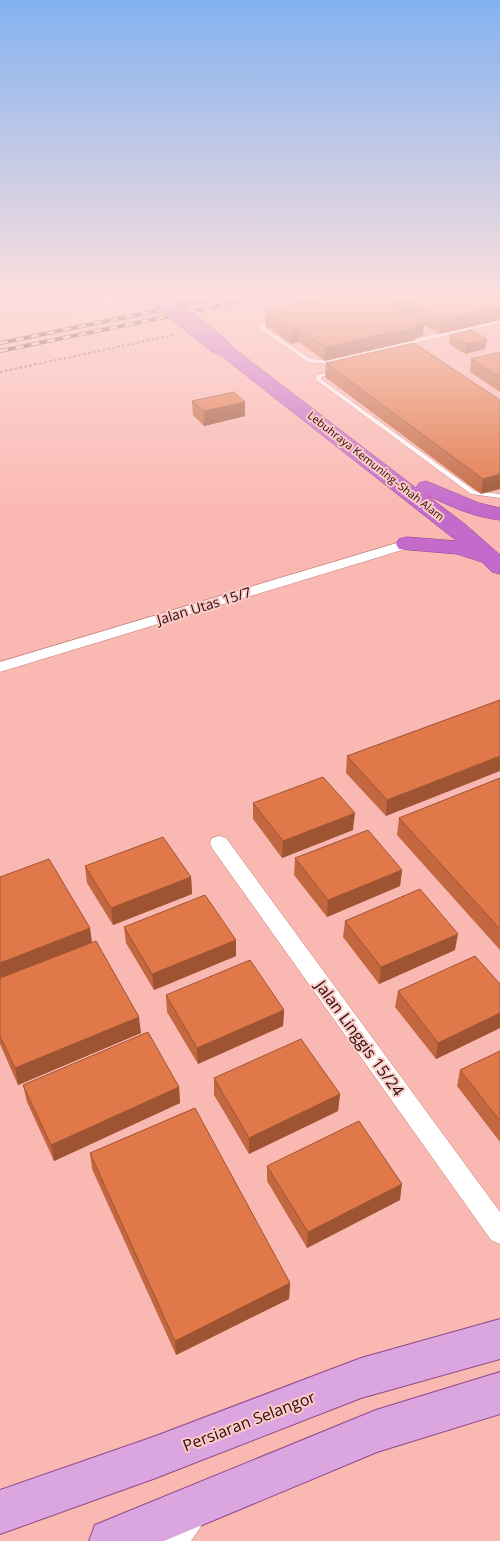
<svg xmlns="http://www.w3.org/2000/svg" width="500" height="1541" font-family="'Open Sans',sans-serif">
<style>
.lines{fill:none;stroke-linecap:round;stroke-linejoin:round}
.lane-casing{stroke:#c77a75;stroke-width:1}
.street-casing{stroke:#c77a75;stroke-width:1}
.secondary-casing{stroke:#c77a75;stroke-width:1}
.primary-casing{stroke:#8d4988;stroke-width:2}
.highway-casing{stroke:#8d4988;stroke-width:1}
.path{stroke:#956563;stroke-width:2;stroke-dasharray:2.5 2.5;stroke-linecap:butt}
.lane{fill:#fff;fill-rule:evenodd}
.street{fill:#fff;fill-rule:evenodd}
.secondary{fill:#edd2ef;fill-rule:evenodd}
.primary{fill:#dba6e0;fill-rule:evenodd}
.highway{fill:#c36acb;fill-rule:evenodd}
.rail-casing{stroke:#512d2c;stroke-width:4}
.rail{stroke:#fccac6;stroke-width:2.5;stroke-dasharray:8;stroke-linecap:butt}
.highway-bridge-casing{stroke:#8d4988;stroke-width:19;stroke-linecap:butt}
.highway-bridge{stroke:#c36acb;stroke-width:18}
.wall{fill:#c2673f}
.shaded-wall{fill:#9e5433}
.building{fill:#e17849;stroke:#9e5433}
.labels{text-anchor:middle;stroke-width:4;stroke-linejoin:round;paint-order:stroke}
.far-street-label{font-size:11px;fill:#290c0c;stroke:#fccac6}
.street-label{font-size:14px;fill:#290c0c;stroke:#fccac6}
.near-street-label{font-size:16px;fill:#290c0c;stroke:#fccac6}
</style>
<rect width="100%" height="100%" fill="#fab8b3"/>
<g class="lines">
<defs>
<path id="lane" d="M275,316L277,317V319L269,321L265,328L311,359L326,360L500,319V323L326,364L308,362L260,329L259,328L265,319Z
M335,370L337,371V373L321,377V379L475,491L500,494V498L471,494L315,379L317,375Z"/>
<path id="street" d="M407,540L414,544L412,547L0,672V662Z
M219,836L226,838L500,1212V1244L491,1240L212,848L210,843L212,838Z
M190,1503L200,1508L205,1518L200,1528L191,1541H158C165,1525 174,1510 190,1503Z"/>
<path id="secondary" d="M120,294H151L144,298L67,312L0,313V305L67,304Z"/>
<path id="primary" d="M500,1319V1359L361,1398L153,1479L0,1534V1490L153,1437L361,1358Z
M500,1372V1414L377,1452L164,1541H89L95,1525L376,1410Z"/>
<path id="highway" d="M221,342L227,343L416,488L419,483L426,481L479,503L500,508V520C473,517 449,506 425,494L466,525L500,555V574L492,572L482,562L457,554L399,549L396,544L399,539L407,537L457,541L215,351L213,347L215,343Z"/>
</defs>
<use href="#lane" class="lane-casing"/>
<use href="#street" class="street-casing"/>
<use href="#secondary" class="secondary-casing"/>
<use href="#primary" class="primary-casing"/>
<use href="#highway" class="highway-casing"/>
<path class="path" d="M0,372L174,335"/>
<use href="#lane" class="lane"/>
<use href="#street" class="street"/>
<use href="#secondary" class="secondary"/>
<use href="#primary" class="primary"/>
<use href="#highway" class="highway"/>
<defs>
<path id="rail" d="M0,343L238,294
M0,351L277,294"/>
</defs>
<use href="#rail" class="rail-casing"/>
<use href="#rail" class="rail"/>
<defs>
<path id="highway-bridge" d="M154,294L221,347"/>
</defs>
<use href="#highway-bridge" class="highway-bridge-casing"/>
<use href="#highway-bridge" class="highway-bridge"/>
</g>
<path class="wall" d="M380,294H500V320L439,334L424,325L423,336L416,338L415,340L325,361L299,342L291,344L265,325L266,312L271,311V308L380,295Z
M450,335L487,339L485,349L465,354L449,344Z
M500,352V392L470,372L471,359Z
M326,363L500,400L481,494L325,377Z
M192,401L245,402V416L204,426L193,415Z
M500,700L386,816L346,773L347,756Z
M500,778V950L397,835L399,818Z
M253,803L353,830L282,858L253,819Z
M295,858L402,870L400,886L327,917L294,875Z
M85,866L191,877L192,894L113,925L87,883Z
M0,877L90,928L92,943L141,1033L18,1085L0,1044Z
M345,921L455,950L379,984L343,937Z
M124,927L236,956L154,990L126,943Z
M500,984V1028L436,1059L395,1007L398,991Z
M166,995L284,1010L283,1026L198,1064L167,1012Z
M500,1051V1142L457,1086L460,1070Z
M214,1078L340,1094L338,1111L249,1154L214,1095Z
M23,1085L179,1087L180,1103L54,1161L27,1102Z
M90,1153L290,1283L289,1299L176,1355L92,1169Z
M267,1166L400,1200L307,1248L267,1181Z"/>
<path class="shaded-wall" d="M0,294H14L0,297Z
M500,298V320L439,334L441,321L494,299Z
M424,323L423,336L416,338L415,340L325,361V347Z
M299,329V342L291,344V330Z
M487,339L485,349L465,354L466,344Z
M245,402V416L204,426V411Z
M500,474V489L481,494L483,479Z
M500,756V771L386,816L387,800Z
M355,813L353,830L282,858L283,841Z
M402,870L400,886L327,917L328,900Z
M191,877L192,894L113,925L111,908Z
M90,928L92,944L0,981V963Z
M458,934L455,950L379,984L381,967Z
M236,940V956L154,990L152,974Z
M284,1010L283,1026L198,1064L197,1048Z
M500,1013V1028L436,1059L438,1043Z
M139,1017L141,1033L18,1085L15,1068Z
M179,1087L180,1103L54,1161L51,1145Z
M340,1094L338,1111L249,1154V1138Z
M402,1184L400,1200L307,1248L308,1232Z
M290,1283L289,1299L176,1355L175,1341Z"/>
<path class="building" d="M339,294H379L424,323L414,325L417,327L325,347L299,329L291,330L266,312L273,310L271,308Z
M396,294H500V298L494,299L500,302V307L441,321Z
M471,330L487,339L466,344L450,335Z
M414,343L500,400V474L483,479L326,363Z
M500,352V377L471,359Z
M234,392L245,402L204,411L192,401Z
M500,700V756L387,800L347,756Z
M323,777L355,813L283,841L253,803Z
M500,778V929L399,818Z
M368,830L402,870L328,900L295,858Z
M163,837L191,877L111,908L85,866Z
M49,859L90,928L0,963V877Z
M420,889L458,934L381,967L345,921Z
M205,895L236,940L152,974L124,927Z
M96,941L139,1017L15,1068L0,1036V978Z
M475,956L500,984V1013L438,1043L398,991Z
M250,960L284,1010L197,1048L166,995Z
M148,1032L179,1087L51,1145L23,1085Z
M301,1039L340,1094L249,1138L214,1078Z
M500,1051V1121L460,1070Z
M195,1108L290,1283L175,1341L90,1153Z
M359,1121L402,1184L308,1232L267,1166Z"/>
<linearGradient id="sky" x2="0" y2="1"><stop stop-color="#83b2f0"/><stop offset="0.58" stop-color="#fddfdd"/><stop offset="1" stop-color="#fddfdd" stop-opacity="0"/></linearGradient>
<rect width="500" height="510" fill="url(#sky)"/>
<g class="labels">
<g class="far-street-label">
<text transform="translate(376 466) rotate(38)" y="4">Lebuhraya Kemuning–Shah Alam</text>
</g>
<g class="street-label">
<text transform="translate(204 606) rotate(-17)" y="5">Jalan Utas 15/7</text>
</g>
<g class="near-street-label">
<text transform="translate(360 1038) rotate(54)" y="6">Jalan Linggis 15/24</text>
<text transform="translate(249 1421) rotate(-21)" y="6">Persiaran Selangor</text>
</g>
</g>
</svg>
